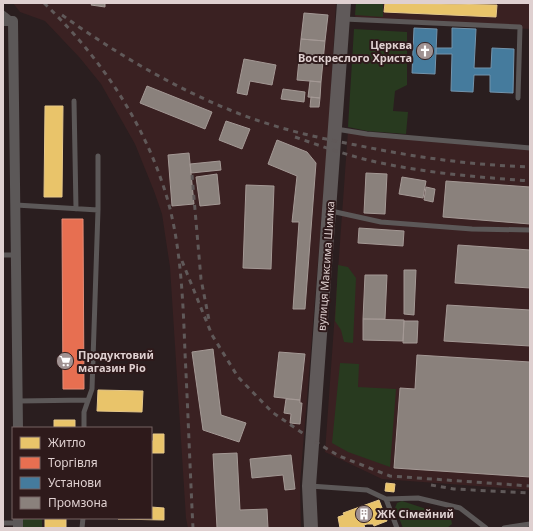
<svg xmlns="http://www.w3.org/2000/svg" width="533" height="531" font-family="'Noto Sans',sans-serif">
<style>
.built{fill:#3a2122}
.green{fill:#283a1f}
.homes{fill:#e9c46a;stroke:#e6c889}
.shops{fill:#e76f51;stroke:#e58c77}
.public{fill:#457b9d;stroke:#7394ac}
.industry{fill:#8a817c;stroke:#a49995}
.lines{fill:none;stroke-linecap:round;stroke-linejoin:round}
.service{stroke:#5c5858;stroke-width:5}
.minor{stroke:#5c5858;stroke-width:10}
.secondary{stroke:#605a5a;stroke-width:14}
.rail{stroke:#605959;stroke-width:3;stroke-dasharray:5 5;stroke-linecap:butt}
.labels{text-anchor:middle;stroke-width:4;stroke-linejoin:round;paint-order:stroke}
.poi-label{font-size:11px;font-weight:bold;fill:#dfd0d0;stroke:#2e1a1b;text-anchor:start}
.street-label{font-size:11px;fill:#dfd0d0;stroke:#2e1a1b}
</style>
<rect width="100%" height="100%" fill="#2a1e1f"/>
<path class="built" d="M13,3H336L329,127L300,484L301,528H188L186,518L170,267L162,214L154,191L135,144L101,84L80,58L45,21L20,12Z
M356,3H530V29L355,19Z
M348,131L530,148V490L382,479L325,452Z"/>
<path class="green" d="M356,3H383V17L355,15Z
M354,29L407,32V85L395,91L393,111L408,112L406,134L367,131L348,127Z
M338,265L348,267L356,278L353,343L344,342L341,330L335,321Z
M340,363L359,364L358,387L396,389L390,467L348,452L332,443Z
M402,501L448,516L451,519L452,524L447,528H403L395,508L397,503Z
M23,518H42V528H23Z"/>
<path class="homes" d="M385,3L497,5L496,17L384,12Z
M45,106H63L62,197H44Z
M98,390L143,391L142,412L97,411Z
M54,420H75V428H54Z
M153,434H164V453H151V441H153Z
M386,483L395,484L394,492L385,491Z
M379,500L387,521L374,526L373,524H367L364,525L365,528H340L338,517L344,515L343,513Z
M151,507L164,508V520L118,519L151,518Z
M45,518H66V528H45Z"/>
<path class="shops" d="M62,219H83L84,389H63Z"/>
<path class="public" d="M414,28L437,29L435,74L412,73Z
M452,28L476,29L474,68H491L492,48L514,49L513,93L490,92V75H474L473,92L451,91L452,54H436V48H452Z"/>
<path class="industry" d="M92,3H105V7L91,5Z
M304,13L328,15L325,41L301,39Z
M301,39L325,41L321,82L297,80Z
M244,59L276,65L272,85L250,81L247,95L237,93Z
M310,81L321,82L320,98L308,97Z
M147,86L212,112L205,129L140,103Z
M283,89L305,92L304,102L281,99Z
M311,97L320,98L319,107H310Z
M226,121L250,129L242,149L219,140Z
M277,140L307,152L316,163L305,309H293L299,222H292L297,176L268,164Z
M189,153L194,204L172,206L168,155Z
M220,161L221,170L191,173L190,164Z
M366,173L387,174L385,214L364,213Z
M217,174L220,204L200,206L196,177Z
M402,177L426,181L423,198L399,194Z
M446,181L530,187V224L443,217Z
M246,185L274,186L271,269L243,268Z
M426,187L435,189L433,202L424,200Z
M359,228L404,231L403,246L358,243Z
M458,245L530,250V288L455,283Z
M404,270H416L414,315L404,314Z
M365,275H387L385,319H363Z
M447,305L530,310V346L444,341Z
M363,319L404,320L403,341L363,340Z
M404,321H418L417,343H403Z
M213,349L221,415L246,423L239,442L203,430L192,352Z
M279,352L305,354L300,400L274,397Z
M417,355L530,362V477L394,468L400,388L415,389Z
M286,399L300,400V403H302L300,424L290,423L291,414L284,413Z
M237,453L240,510L267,509L268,528H217L213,454Z
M291,455L295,489L285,490L283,475L252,478L250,459Z"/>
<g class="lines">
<path class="service" d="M3,13L12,20
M344,19L520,27L518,98
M74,101L76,209
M336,129L367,134L530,148
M16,205L98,210L92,389L84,412V428
M98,210V156
M331,211L381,222L472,229L530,230
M3,255H16
M19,401L88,400
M310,486L367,490L386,499L397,528
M386,499L418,498L460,508L486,528
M3,523H18
M82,528L83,518
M504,528L530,524"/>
<path class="minor" d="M3,21H13L18,428
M18,528V518"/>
<path class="secondary" d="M311,528L309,486L344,3"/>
<path class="rail" d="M44,3C98,55 141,117 164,188C181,239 183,300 185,353C188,411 190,470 193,528
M62,15C114,52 171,86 230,110C271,127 313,137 356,145C413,157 471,165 530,167
M295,137C321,146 346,155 372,161C424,173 477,177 530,181
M192,175L201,279L209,320
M182,261L212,335L238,377L272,412L314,441L339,456L390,476L530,486
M431,485L454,489L530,493"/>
</g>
<defs>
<symbol id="church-disc" viewBox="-11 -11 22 22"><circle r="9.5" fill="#a09292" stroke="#2e1a1b"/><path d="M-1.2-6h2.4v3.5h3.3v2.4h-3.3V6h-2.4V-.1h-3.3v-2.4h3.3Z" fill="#fff"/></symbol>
<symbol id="supermarket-disc" viewBox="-11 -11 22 22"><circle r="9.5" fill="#a09292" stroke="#2e1a1b"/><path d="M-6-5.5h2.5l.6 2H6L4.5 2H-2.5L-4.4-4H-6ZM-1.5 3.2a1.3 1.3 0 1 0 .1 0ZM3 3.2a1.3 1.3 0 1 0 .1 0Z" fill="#fff"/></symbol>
<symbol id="building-disc" viewBox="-11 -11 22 22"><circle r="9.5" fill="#a09292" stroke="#2e1a1b"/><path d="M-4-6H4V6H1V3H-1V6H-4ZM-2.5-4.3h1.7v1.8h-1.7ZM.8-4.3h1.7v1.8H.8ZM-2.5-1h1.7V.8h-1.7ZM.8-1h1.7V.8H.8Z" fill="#fff"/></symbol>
</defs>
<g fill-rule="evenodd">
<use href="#church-disc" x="415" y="41" width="20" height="20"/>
<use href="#supermarket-disc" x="55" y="351" width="20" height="20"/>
<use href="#building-disc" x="354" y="504" width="20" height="20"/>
</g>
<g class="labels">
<g class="poi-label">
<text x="412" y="49" text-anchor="end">Церква<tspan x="412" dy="13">Воскреслого Христа</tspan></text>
<text x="78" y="359">Продуктовий<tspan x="78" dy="13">магазин Ріо</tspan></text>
<text x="377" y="518">ЖК Сімейний</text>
</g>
<g class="street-label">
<text transform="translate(326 266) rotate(-86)" y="4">вулиця Максима Шимка</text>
</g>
</g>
<rect width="533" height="531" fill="none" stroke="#dfd0d0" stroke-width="8"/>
<rect x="12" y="427" width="140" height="92" fill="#2e1a1b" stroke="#756363"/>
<rect x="20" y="437" width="20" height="12" fill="#e9c46a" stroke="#756363"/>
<text x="48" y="447" font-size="12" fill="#dfd0d0">Житло</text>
<rect x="20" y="457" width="20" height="12" fill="#e76f51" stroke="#756363"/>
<text x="48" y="467" font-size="12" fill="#dfd0d0">Торгівля</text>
<rect x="20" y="477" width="20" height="12" fill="#457b9d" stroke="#756363"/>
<text x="48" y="487" font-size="12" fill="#dfd0d0">Установи</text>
<rect x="20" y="497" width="20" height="12" fill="#8a817c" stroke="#756363"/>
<text x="48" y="507" font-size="12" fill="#dfd0d0">Промзона</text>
</svg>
